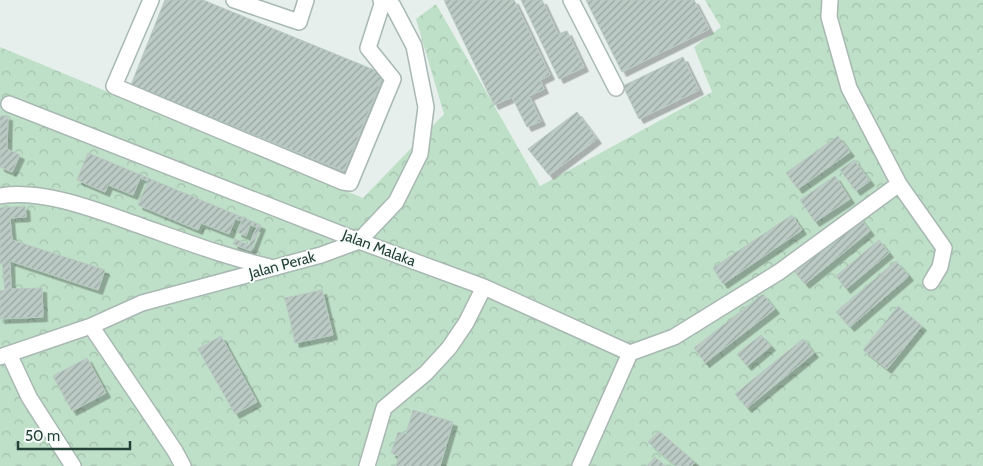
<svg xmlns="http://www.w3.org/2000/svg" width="983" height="466" font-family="Cabin,sans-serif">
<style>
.forest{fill:url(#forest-crowns)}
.building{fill:url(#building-hatch);stroke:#b8c9c2;filter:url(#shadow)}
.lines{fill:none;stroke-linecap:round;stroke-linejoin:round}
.minor-casing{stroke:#a8b8b2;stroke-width:18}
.minor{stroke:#fff;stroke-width:15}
.labels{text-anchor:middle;stroke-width:4;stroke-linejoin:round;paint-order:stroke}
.street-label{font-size:15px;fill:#24423a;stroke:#f7fbf9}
</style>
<defs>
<pattern id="forest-crowns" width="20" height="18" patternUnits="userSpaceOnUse" patternTransform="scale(1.25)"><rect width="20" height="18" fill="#bfe0c8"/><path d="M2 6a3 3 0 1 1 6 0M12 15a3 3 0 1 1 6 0" fill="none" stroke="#a4c1ad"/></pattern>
<pattern id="building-hatch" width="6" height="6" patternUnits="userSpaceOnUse" patternTransform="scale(1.25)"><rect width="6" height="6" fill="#bbcac4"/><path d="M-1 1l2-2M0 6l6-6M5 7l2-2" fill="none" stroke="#98a6a0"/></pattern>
<filter id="shadow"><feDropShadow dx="4.5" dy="4.5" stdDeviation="0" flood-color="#0004"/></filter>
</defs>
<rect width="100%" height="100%" fill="#e6efeb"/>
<path class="forest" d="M705,0H983V466H0V47L363,198L444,114L416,19L436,4L540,186L712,92L694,47L721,27Z"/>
<path class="building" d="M165,0H203L384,74L344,171L131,85Z
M444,0H514L550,75L540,80L544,89L529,96L541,121L527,127L512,97L494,105Z
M521,0H542L558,34L567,31L584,67L559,79Z
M586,0H694L709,29L622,72Z
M683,57L699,90L639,119L623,86Z
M577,112L597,139L549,175L528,149Z
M0,116H8L7,149L20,155L12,172L0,167Z
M838,136L850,152L798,189L786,173Z
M88,153L261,225L251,251L233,244L235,239L249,245L257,227L250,225L246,236L237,232L242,221L235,219L229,234L201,223L198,230L138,205L148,181L140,178L133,195L108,185L105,192L77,180Z
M854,160L870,181L856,191L840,170Z
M835,176L850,199L815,222L800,200Z
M25,206L26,217L10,218L12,240L105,270L98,290L10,261L11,289L42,288L43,317L0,319V291L5,290L2,263L0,264V208Z
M792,215L802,230L723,284L713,268Z
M859,217L870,231L805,284L793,270Z
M879,240L889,253L846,289L836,276Z
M896,261L909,276L850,327L836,312Z
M322,290L333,335L295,343L285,298Z
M763,294L775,309L705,363L694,348Z
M898,306L922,326L887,369L863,350Z
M761,335L771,346L747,366L737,354Z
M221,336L257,402L235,414L198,349Z
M803,339L814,353L747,408L735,394Z
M87,358L106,393L72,411L53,376Z
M413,410L453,422L440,466H396L399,456L391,453L398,432L406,434Z
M659,431L695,462L692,466H676L648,442Z
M655,457L665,466H647Z"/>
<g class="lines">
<defs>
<path id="minor" d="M151,0L114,86L343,182L350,183L393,79L368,48L383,1
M234,0L299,22L306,0
M571,0L616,88
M830,0L829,17L849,88L899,184L944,248L940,267L931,282
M9,104L359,241L484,287L630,353L580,466
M0,196C43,188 101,212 141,226C184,241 226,257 270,267
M91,326L175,451L183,466
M630,353L674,337L779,272L899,184
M9,354L29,397L73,466
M0,357L91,326L142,303L321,255L359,241L396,202L420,154L426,107L414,46L393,6L381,0
M367,466L384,408L426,373L449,348L466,323L484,287"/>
</defs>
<use href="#minor" class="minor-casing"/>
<use href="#minor" class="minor"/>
</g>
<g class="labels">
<g class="street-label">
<text transform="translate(379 248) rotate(21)" y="5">Jalan Malaka</text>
<text transform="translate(282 265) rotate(-15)" y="5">Jalan Perak</text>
</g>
</g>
<path d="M18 441v8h112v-8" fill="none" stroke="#24423a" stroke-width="2.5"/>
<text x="25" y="441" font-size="15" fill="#24423a" stroke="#f7fbf9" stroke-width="4" paint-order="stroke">50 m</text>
</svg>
